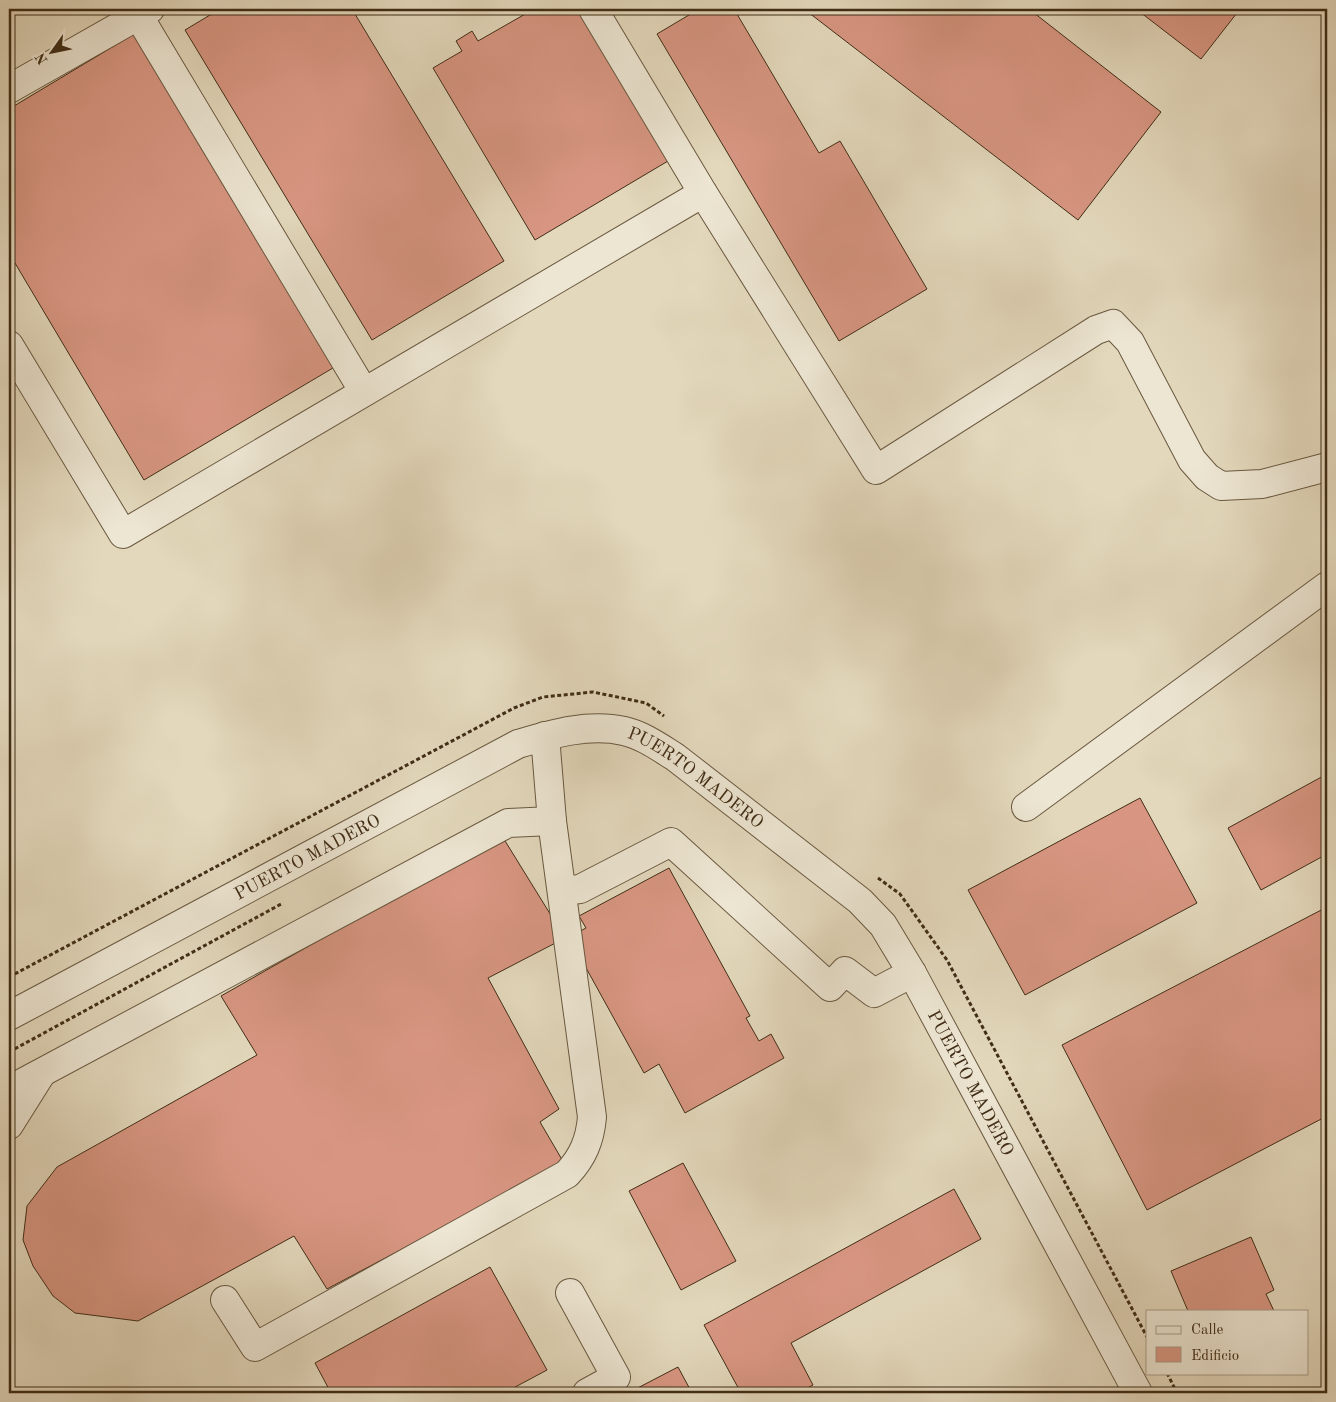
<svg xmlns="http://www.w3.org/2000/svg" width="1336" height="1402" font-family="'Old Standard TT',serif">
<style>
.building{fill:#d89682;stroke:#402d16}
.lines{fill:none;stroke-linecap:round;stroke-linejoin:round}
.minor-casing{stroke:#695840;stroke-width:30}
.path{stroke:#402d16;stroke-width:3;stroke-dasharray:4 2.5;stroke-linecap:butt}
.minor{stroke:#ede6d3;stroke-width:28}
.labels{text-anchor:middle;stroke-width:4;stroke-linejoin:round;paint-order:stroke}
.street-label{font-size:18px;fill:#402d16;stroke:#ede6d3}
</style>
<rect width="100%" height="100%" fill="#e3d8bc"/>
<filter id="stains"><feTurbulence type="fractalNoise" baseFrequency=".004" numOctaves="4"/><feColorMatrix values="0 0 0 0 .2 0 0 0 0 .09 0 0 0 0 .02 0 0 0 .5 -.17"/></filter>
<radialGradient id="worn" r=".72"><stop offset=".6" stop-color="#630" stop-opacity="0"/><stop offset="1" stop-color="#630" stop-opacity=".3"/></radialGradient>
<path class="building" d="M220,9H352L504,261L372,340L185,30Z
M534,9H577L668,161L535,240L433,68L462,51L456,41L472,31L478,41Z
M699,9H734L819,153L840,141L927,289L839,341L657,34Z
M804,9H1029L1161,112L1078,220Z
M1136,9H1240L1201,59Z
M139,31L338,365L144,480L9,253V109Z
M1327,774V854L1261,890L1228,828Z
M1140,798L1197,903L1025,995L968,890Z
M502,836L565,938L488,978L559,1109L540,1122L564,1163L327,1289L294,1236L138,1321L75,1313L53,1296L33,1266L23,1240L27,1206L57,1167L257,1055L221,996Z
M669,868L750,1016L746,1018L759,1041L771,1034L784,1058L685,1113L659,1064L644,1073L569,937L586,928L579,916Z
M1327,907V1116L1147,1210L1062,1045Z
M683,1163L736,1261L681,1290L629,1191Z
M954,1189L981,1239L791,1343L813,1385L798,1393H741L704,1325Z
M1251,1237L1274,1290L1266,1294L1274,1311H1188L1171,1271Z
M490,1267L547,1370L504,1393H331L315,1363Z
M678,1367L692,1393H628Z"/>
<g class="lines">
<defs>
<g id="minor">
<path d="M593,9L703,193L876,470L1096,330L1113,324L1130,342L1192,460L1207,477L1221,486L1262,484L1327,467"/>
<path d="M138,15L364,392"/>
<path d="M9,89L150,9"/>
<path d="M9,345L123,534L703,193"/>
<path d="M1026,807L1327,586"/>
<path d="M562,891L580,889L671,842L830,987L845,971L874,993L912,973"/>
<path id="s1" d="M9,1016L518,744C552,734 588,723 624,731C642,735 659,747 675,757L860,901L883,925L912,973L1138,1393"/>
<path d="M9,1090L508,823L552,821"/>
<path d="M9,1125L41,1074"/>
<path d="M570,1293L616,1377L587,1393"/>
<path d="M225,1300L255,1347L567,1174C583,1157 590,1140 592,1117L552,821L545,736"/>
</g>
</defs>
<use href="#minor" class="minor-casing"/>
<path class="path" d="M878,878L900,894L947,960L1147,1337
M9,977L514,708L543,697L593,692L646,703L664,716
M9,1052L283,903
M1167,1373L1177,1393"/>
<use href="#minor" class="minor"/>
</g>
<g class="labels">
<g class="street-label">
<text dy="6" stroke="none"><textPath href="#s1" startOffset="771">PUERTO MADERO</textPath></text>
<text dy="6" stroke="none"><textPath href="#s1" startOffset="338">PUERTO MADERO</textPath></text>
<text dy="6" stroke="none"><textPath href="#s1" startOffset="1191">PUERTO MADERO</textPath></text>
</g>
</g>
<rect width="1336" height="1402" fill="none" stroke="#e3d8bc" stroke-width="30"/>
<rect x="10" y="10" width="1316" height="1382" fill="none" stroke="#402d16" stroke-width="2.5"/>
<rect x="15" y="15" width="1306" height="1372" fill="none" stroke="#402d16"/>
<rect x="1146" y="1310" width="162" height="65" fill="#ede6d3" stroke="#a89c87"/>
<rect x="1156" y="1326" width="25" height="8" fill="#ede6d3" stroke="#a89c87"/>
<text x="1191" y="1334" font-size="15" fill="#402d16">Calle</text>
<rect x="1156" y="1347" width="25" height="15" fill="#d89682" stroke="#a89c87"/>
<text x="1191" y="1360" font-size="15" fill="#402d16">Edificio</text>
<g transform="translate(52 52) rotate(237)" stroke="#ede6d3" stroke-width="4" paint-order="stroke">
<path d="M0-4L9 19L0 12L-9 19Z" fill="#402d16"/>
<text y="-8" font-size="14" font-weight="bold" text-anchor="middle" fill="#402d16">N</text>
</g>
<rect width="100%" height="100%" filter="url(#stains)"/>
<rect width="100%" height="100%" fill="url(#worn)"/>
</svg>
